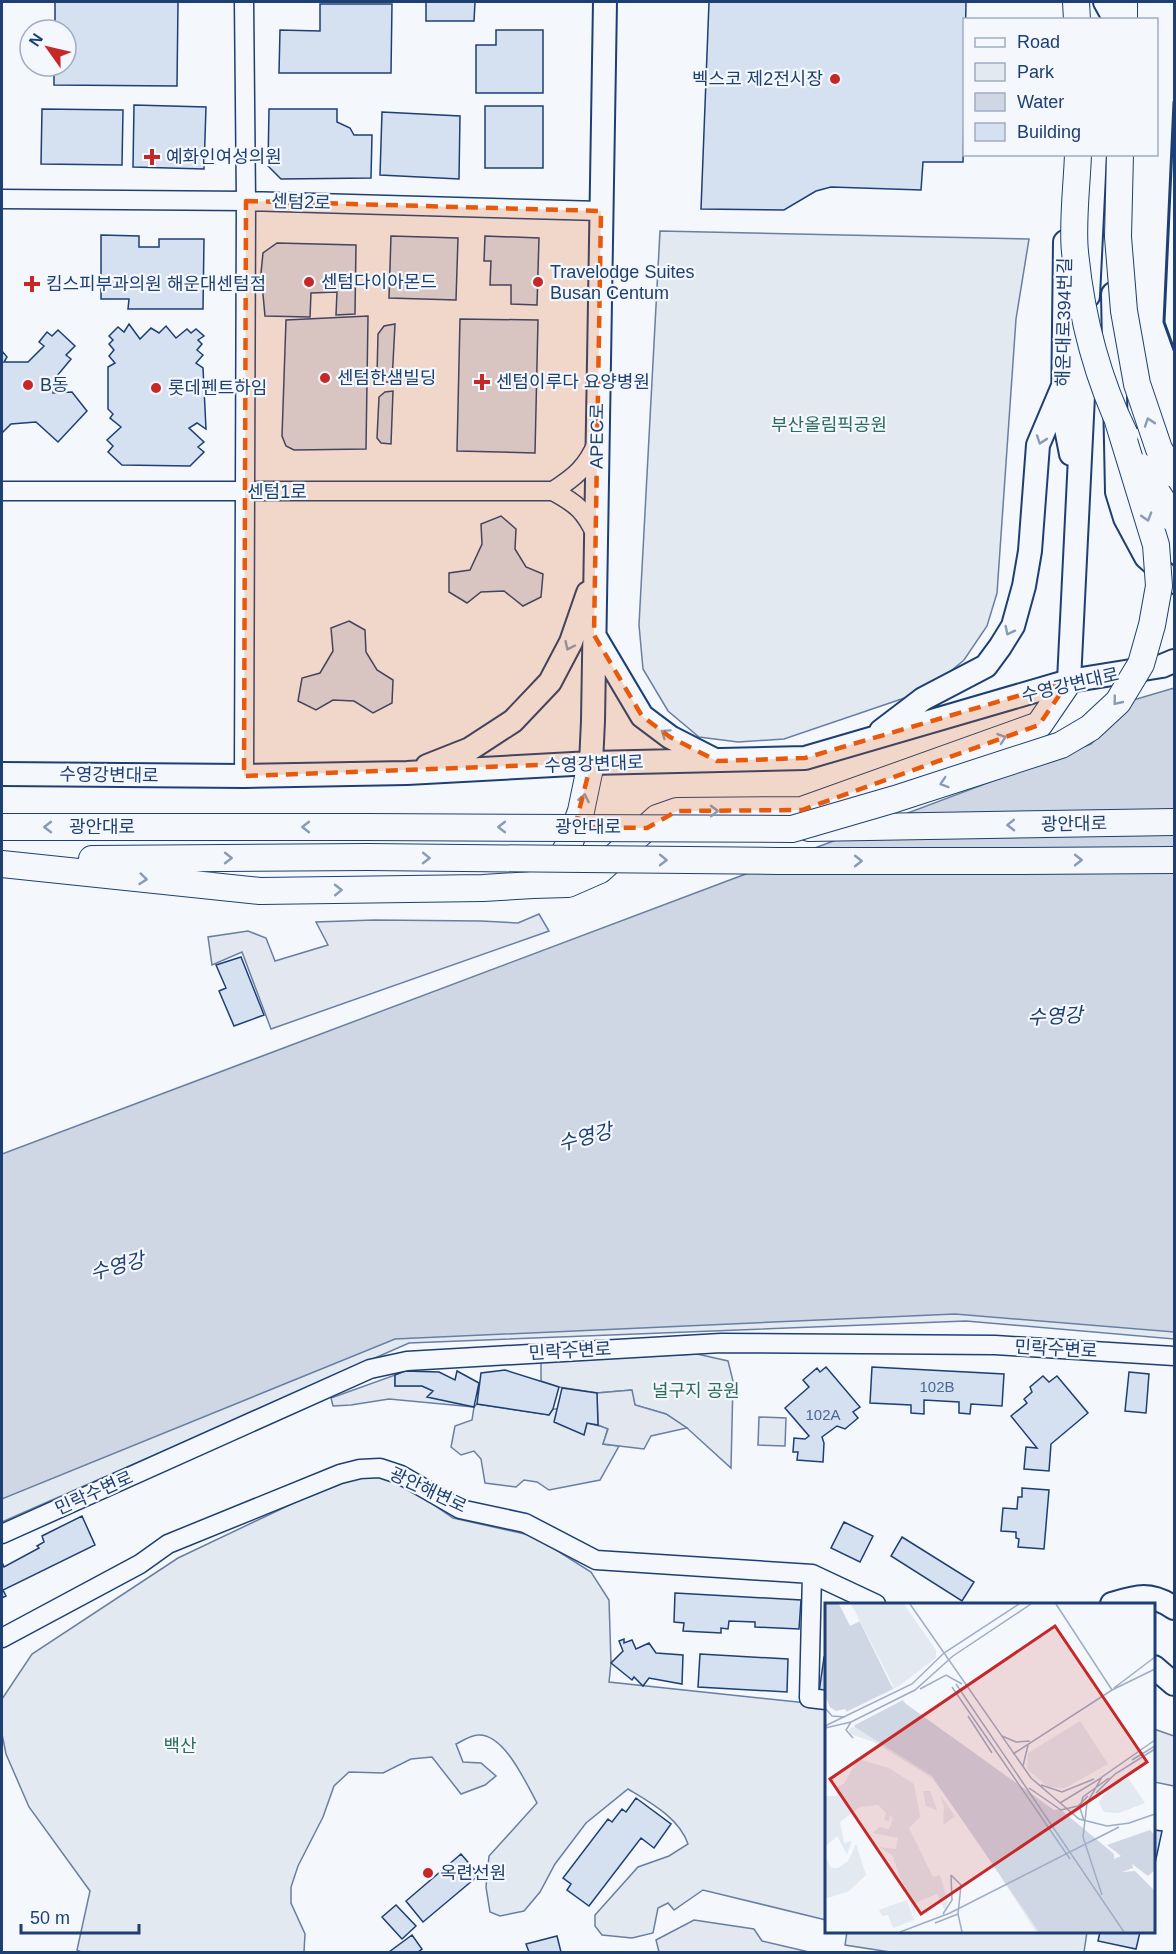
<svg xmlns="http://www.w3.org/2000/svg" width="1176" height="1954" font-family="Helvetica,'Noto Sans KR',sans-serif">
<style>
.green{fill:#e3e9f0;stroke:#687fa3;stroke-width:1.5}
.parking{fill:#e3e8f0;stroke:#687fa3;stroke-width:1.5}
.water{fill:#cfd7e4;stroke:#687fa3;stroke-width:1.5}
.building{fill:#d5e0f0;stroke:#1d3f73;stroke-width:1.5}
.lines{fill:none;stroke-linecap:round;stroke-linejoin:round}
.minor-casing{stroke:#1d3f73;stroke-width:21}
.major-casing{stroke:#1d3f73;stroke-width:26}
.highway-casing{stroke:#1d3f73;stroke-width:28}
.minor{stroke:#f4f7fb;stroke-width:18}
.major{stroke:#f4f7fb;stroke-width:22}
.highway{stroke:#f4f7fb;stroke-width:26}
.highway-bridge-casing{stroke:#1d3f73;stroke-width:28;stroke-linecap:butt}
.highway-bridge{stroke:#f4f7fb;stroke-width:26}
.wall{stroke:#1d3f73;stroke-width:3}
.oneway{stroke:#889bb7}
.marked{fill:#e8590c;fill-opacity:0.2;stroke:#e8590c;stroke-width:4.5;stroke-dasharray:12 8;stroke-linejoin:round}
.poi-dot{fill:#c62828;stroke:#f4f7fb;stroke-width:2}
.labels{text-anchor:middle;stroke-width:4.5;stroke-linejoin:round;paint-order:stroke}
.number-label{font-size:15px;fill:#4b6792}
.poi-label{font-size:18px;fill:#1d3f73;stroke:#f4f7fb;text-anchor:start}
.street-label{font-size:18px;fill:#1d3f73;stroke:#f4f7fb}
.park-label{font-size:18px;fill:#2c6c60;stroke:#f4f7fb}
.water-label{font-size:20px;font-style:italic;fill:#1d3f73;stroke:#f4f7fb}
.inset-road{fill:none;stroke:#9eadc5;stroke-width:1.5}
.view{fill:#c62828;fill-opacity:0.15;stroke:#c62828;stroke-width:3}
.inset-edge{fill:none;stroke:#1d3f73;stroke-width:3}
</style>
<rect width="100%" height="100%" fill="#f4f7fb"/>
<path class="green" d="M660,231L1029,239L1016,319L997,593L987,626L964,660L928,690L784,739L738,742L699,737L668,711L643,669L639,625Z
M1174,1308V1339L966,1321L409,1343L2,1522V1481L391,1319Z
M697,1354L728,1361L733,1381L731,1468L687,1428L666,1414L635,1405L631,1390L597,1393L559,1387L541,1381V1361Z
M477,1404L549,1415L553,1409H557L584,1434L587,1423L608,1428L603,1444L619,1446L600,1480L549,1490L537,1482L524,1480L516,1487L485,1483L481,1459L474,1451L461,1455L451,1447L455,1426L472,1420L474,1407Z
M759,1417L786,1418L785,1446L758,1445Z
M368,1473L411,1489L453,1518L534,1536L591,1572L609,1600L611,1663L609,1682L826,1705V1920L703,1890L674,1910L668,1903L658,1908L653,1933L632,1938L602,1935L595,1926V1915L638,1867L669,1856L688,1844C679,1818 651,1803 628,1789L586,1823L555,1864L540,1892L524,1911L500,1916L490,1912L486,1887L489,1856L537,1803C526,1783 504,1733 478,1735C471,1735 462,1741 456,1744L463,1762L481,1763L496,1776L485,1785L461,1794L432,1757L411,1759L383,1773L349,1772L334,1786L323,1817L298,1866L291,1887V1903L305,1934L304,1952H81L77,1950L90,1891L29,1807L6,1754L2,1734V1699L32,1654L178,1558L319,1491Z
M1154,1729L1174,1736V1786L1154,1782Z
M847,1932H1087L1084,1952H890L845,1945Z"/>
<path class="parking" d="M539,914L549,931L271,1029L242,952L212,965L208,937L248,931L266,938L275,961L328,945L316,922L374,920L481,921L518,923Z
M395,1375V1386H422L474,1407L389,1399L351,1405L333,1406L331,1398Z
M632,1390L635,1405L666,1414L687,1428L651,1436L644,1449L603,1444L608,1429L598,1425L597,1393Z
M694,1920L754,1929L762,1941L809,1952H659L656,1940Z"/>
<path class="water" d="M1174,688V1332L955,1314L395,1339L2,1499V1154L1091,744L1108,726L1106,708Z"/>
<path class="building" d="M55,2H178L177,86L54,85V66H66V30H55Z
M426,2H475L474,21H426Z
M709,2H966L963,162H923L921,190L831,187L816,191L784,210L701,209Z
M320,4H392L391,73H279L280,30L320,31Z
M496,30H543V93H476V45H496Z
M134,105L206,107L204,169L133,167Z
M485,106H543V168H485Z
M42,109L123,110L122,165L41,164Z
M269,109H337V122L350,128L354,135H372L371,178L281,179L268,166Z
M382,112L460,116L459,179L380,175Z
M101,235L139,236V247H159V239H204L203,309H128L129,299H101Z
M391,236L458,238L456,300L389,298Z
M485,236L539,238L537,305L511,304V285H490L491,261H484Z
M277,243L356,245L355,314L336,315L337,292L311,293L310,317L265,316L261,273L263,253Z
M368,316L366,449L294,450L286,446L282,436L286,320Z
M460,319L538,320L535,453L457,451Z
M129,324L140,339L151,328L159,333L166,326L176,338L187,329L191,333L196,329L204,336L198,340L202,344L197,350L203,355L196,363L203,368L206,429L197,423L189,428L204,442L198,447L204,452L190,466L122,465L108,452L113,446L107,440L121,427L110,418L113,414L108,409V367L115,363L109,356L114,350L109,344L113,340L109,336L118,327L124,332Z
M395,324L392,382H383L377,374L378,334L384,326Z
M58,330L75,346L66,355L71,359L56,377L53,393L72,392L87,411L58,442L36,422L11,424L2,433V351L7,357L4,362H28L44,346L39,342L47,332L52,336Z
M393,391L391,444L381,443L377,438L379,397L385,392Z
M501,516L516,529L515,549L526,567L543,574L541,597L523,606L504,591L481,592L467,603L449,592V573L470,570L482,544L481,524Z
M349,621L365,630L366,652L377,670L393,680L392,703L373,713L354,701L333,700L316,710L298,701L302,678L320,673L333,651L331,628Z
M241,957L264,1015L234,1026L219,991L226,988L216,965Z
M826,1367L860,1407L853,1412L858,1418L845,1429L837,1426L822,1437L824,1443L823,1462L797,1460L798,1452H793L794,1438L805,1439L809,1436L785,1408L809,1387L803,1380L817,1368L820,1372Z
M872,1367L1004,1374L1002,1406L971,1404L970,1414L959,1413V1402L924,1400V1414L911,1413V1405L870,1403Z
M505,1370L559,1387L553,1409L549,1415L477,1404L481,1373Z
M405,1371L439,1372L455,1380L457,1371L479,1383L474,1407L427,1397L433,1391L422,1386H395V1375Z
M1129,1372L1149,1374L1146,1413L1125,1411Z
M1043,1376L1049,1382L1057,1376L1088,1413L1051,1444L1049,1471L1024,1469L1026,1447L1037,1448L1011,1416L1027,1403L1024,1399L1032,1392L1030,1387Z
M562,1388L597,1393L598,1425L587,1423L584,1435L554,1422Z
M1022,1488L1049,1490L1044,1549L1018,1547L1019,1539L1016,1538V1532L1001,1531L1003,1508L1017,1509L1018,1497H1022Z
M82,1516L95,1545L3,1590L6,1596L2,1598V1562L4,1567L39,1548L37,1546L44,1542L42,1536Z
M844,1522L873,1536L860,1562L831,1548Z
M902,1537L974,1582L962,1601L891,1556Z
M675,1593L801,1600L799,1629L755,1627V1622L729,1621L728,1629L721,1628V1633L683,1631L684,1623L674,1622Z
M624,1639V1643L632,1640L636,1649L649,1643L656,1653L683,1655L682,1684L649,1678L643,1686L634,1677L632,1680L611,1663L623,1651L619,1641Z
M700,1654L788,1659L787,1692L698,1687Z
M824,1657H826V1694L819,1693Z
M636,1798L671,1824L654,1848L641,1838L589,1906L567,1890L571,1884L563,1878L608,1819L612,1822L622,1809L626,1812Z
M1154,1830L1162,1831L1154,1868Z
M461,1854L479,1875L423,1922L406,1901Z
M396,1905L416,1926L402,1939L382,1917Z
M1100,1932H1140L1136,1949L1098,1941Z
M412,1935L422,1949L418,1952H389Z
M557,1936L561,1952H529L526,1944Z"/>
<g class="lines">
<defs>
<path id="minor" d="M2,199L246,201L601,211
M2,491H553C577,504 585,511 596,535
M553,491C575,477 587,467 597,443
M244,776L246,201L244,2
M2,1534L370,1369L407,1361L721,1343L995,1345L1174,1356
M812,1574L809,1698L826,1700
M2,1638L140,1564L168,1544L340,1474L360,1469L380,1468L401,1475L460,1509L525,1523L596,1560L812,1574L876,1604"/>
<path id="major" d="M1105,2L1115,20
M1065,242L1063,413L1071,454
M1113,294L1117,492L1125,518L1146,557L1174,582
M1088,296L1095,154
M594,635L642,716L670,737L713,759
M1069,681L1086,335
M881,731L923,699L986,666L1000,647L1013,626L1024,586L1030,551L1038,445L1063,386
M591,763L593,721L605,2
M427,766L470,749L513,721L550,682L571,642L588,593
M2,774L244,776L407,773L591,763L805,758L1069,681L1162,666L1174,661
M1112,1604C1137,1596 1151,1592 1174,1608
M1154,1667L1174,1684"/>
<path id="highway" d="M1076,2L1077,20
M1124,20V2
M2,827H365
M809,828L1174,822
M92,859L368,857
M1020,861L1174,860
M2,864L260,891L483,888L533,885L554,869L569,845L581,811L591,763
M533,885L568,884L600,870L657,818L677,811L802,810L1039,725L1069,681"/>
</defs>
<use href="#minor" class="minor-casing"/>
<use href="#major" class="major-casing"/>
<use href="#highway" class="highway-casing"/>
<use href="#minor" class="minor"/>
<use href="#major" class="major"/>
<use href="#highway" class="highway"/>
<defs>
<path id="highway-bridge" d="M1078,154C1077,185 1072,222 1075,252C1081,314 1097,378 1125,435
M1120,154L1118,237L1124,311L1137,384L1159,449L1174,474
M1141,467L1174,519
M365,827L792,829L895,799L1061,745L1090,728L1118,702L1141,664L1152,625L1159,586L1156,545L1118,421
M368,857L778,861H1020"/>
</defs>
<use href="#highway-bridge" class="highway-bridge-casing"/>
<use href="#highway-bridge" class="highway-bridge"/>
<path class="wall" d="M1174,102L1164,322L1174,350"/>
</g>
<defs><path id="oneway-chevron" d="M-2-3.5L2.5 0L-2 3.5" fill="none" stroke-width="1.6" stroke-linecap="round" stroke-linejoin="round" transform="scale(1.5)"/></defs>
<g class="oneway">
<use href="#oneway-chevron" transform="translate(1149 422) rotate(-109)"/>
<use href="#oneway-chevron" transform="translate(1041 440) rotate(109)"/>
<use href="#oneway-chevron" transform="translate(1147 517) rotate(73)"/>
<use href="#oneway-chevron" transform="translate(1009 631) rotate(117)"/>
<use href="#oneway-chevron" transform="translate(569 646) rotate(115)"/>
<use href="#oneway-chevron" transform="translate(1117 701) rotate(129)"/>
<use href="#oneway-chevron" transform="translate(665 733) rotate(-145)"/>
<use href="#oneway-chevron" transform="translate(1002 738) rotate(-19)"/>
<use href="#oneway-chevron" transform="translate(944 783) rotate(162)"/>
<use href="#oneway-chevron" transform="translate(584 798) rotate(-79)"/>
<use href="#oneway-chevron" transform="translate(714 811)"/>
<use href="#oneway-chevron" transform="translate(1011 825) rotate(179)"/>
<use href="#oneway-chevron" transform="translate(48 827) rotate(180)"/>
<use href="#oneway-chevron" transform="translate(306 827) rotate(180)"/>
<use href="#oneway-chevron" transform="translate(502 827) rotate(-180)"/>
<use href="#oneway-chevron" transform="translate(228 858)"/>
<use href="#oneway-chevron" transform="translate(426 858) rotate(1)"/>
<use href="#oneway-chevron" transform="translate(663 860) rotate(1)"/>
<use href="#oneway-chevron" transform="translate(1078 860)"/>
<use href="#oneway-chevron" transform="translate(858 861)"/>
<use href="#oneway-chevron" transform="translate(143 879) rotate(6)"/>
<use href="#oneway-chevron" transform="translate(338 890) rotate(-1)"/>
</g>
<path class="marked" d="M246,201L601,211L594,635L642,716L670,737L717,761L805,758L1069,681L1039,725L802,810L677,811L647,828L575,827L591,763L244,776Z"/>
<g class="poi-dot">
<circle cx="835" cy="79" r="6"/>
<path d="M149 148h6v6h6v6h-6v6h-6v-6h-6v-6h6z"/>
<circle cx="309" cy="282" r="6"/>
<circle cx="538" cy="282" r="6"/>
<path d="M29 275h6v6h6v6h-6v6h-6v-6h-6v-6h6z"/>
<circle cx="325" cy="378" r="6"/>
<path d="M479 373h6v6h6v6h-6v6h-6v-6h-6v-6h6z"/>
<circle cx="28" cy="385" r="6"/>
<circle cx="156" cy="388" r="6"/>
<circle cx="428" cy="1873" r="6"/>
</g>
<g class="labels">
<g class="number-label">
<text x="937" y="1392">102B</text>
<text x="823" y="1420">102A</text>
</g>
<g class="poi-label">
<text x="823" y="85" text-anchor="end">벡스코 제2전시장</text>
<text x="166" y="163">예화인여성의원</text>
<text x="550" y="278">Travelodge Suites<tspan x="550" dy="21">Busan Centum</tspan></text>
<text x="321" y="288">센텀다이아몬드</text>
<text x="46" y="290">킴스피부과의원 해운대센텀점</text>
<text x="337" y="384">센텀한샘빌딩</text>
<text x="496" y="388">센텀이루다 요양병원</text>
<text x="40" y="391">B동</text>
<text x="168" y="394">롯데펜트하임</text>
<text x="440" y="1879">옥련선원</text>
</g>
<g class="street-label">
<text transform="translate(301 202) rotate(2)" y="6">센텀2로</text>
<text transform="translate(1064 322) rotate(-89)" y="6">해운대로394번길</text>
<text transform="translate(597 436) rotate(-89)" y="6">APEC로</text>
<text x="277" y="498">센텀1로</text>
<text transform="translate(1070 685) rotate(-13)" y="6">수영강변대로</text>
<text transform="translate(594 764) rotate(-2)" y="6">수영강변대로</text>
<text transform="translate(109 775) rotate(1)" y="6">수영강변대로</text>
<text transform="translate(1074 824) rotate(-1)" y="6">광안대로</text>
<text x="102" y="833">광안대로</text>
<text x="588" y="833">광안대로</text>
<text transform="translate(1056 1349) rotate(3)" y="6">민락수변로</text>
<text transform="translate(570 1351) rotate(-3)" y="6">민락수변로</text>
<text transform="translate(428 1490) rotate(25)" y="6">광안해변로</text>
<text transform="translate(94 1493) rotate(-24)" y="6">민락수변로</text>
</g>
<g class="park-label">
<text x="829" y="431">부산올림픽공원</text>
<text x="696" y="1397">널구지 공원</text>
<text x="180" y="1752">백산</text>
</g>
<g class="water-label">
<text transform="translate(1055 1016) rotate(-3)" y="7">수영강</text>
<text transform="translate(585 1137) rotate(-15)" y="7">수영강</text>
<text transform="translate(117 1266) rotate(-15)" y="7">수영강</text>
</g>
</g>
<g transform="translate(825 1603)">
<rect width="330" height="330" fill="#f4f7fb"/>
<path d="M26,1H79L111,47V55L70,86ZM255,118L283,161L240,185L223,184L202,166L203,150ZM32,122L109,171L158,237L216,329H211L153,238L107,175L49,139L25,131L24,126ZM33,156L64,165L89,181L95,214L84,225L108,274L115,272L123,300L120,308L112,291L90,300V313L67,252L54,244L71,246L73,235L48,230L54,224L64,226L68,216L65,212L64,219L59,216L61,210L53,202L35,204L15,219L19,240L27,238L22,251L12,233L0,244V193H12L11,184L19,181ZM303,175L320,200L294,210L279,209L274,200L277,194L285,184ZM98,188H105L112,207L101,203ZM115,192L130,213L118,222L119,204ZM31,241L41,272L24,288L0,296V252L6,265H13L23,258ZM82,297L89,317L68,325L63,312L57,313L54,307Z" fill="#e3e9f0"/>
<path d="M0,1H26L66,82L81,101L229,207L235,206L289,251V256L296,253L282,242L325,227L330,232V267L323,273L307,261L308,265L297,269L310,268L330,288V329H214L107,173L30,124L20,106L11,108L5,104L0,93Z" fill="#cfd7e4"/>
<path d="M14,1H26L35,18L25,23ZM72,84L80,96L28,123L21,109Z" fill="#f4f7fb"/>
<path class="inset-road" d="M85,1L206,175L254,216L282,223L305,220M231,1L287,87M131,81L299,329M127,84L245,256M289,85L330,54M95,86L121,72L137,81M0,105L7,113L20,114M143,113L167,150M26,119L21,127L28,135M0,123L87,81L119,50L194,1M0,125L26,119L90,87L128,53L206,1M177,133L191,139L205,138M188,151L287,87L330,66M307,157L330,143M198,163L203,142M216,182L237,189L269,176M204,185L236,207L253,203L263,193M271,190L290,171L330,146M235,200L276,175M259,218L255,205L258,194L284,175M304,220L330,211M126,272L136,282L133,311L137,329M277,292L258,234L262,200L277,174L330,137M118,311L127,297L126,272M110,320L133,311M75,329L125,310L294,224"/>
<path class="view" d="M230,23L322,159L96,311L5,176Z"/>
<rect width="330" height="330" class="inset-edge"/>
</g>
<rect width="1176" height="1954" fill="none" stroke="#1d3f73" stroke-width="6"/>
<rect x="963" y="18" width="195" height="138" fill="#f4f7fb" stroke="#9eadc5" stroke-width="1.5"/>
<rect x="975" y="38" width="30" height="9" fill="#f4f7fb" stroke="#9eadc5" stroke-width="1.5"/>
<text x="1017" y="48" font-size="18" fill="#1d3f73">Road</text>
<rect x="975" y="63" width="30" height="18" fill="#e3e9f0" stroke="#9eadc5" stroke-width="1.5"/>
<text x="1017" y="78" font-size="18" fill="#1d3f73">Park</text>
<rect x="975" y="93" width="30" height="18" fill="#cfd7e4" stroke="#9eadc5" stroke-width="1.5"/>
<text x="1017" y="108" font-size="18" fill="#1d3f73">Water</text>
<rect x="975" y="123" width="30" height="18" fill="#d5e0f0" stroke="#9eadc5" stroke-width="1.5"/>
<text x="1017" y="138" font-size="18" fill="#1d3f73">Building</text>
<g transform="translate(48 48) rotate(304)"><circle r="28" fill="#f4f7fb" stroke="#9eadc5" stroke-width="1.5"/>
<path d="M0-4.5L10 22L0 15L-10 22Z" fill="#c62828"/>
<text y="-9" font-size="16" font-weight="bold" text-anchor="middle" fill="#1d3f73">N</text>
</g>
<path d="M21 1924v9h118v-9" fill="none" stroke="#1d3f73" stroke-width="3"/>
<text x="30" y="1924" font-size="18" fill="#1d3f73" stroke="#f4f7fb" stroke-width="4.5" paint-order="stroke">50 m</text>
</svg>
